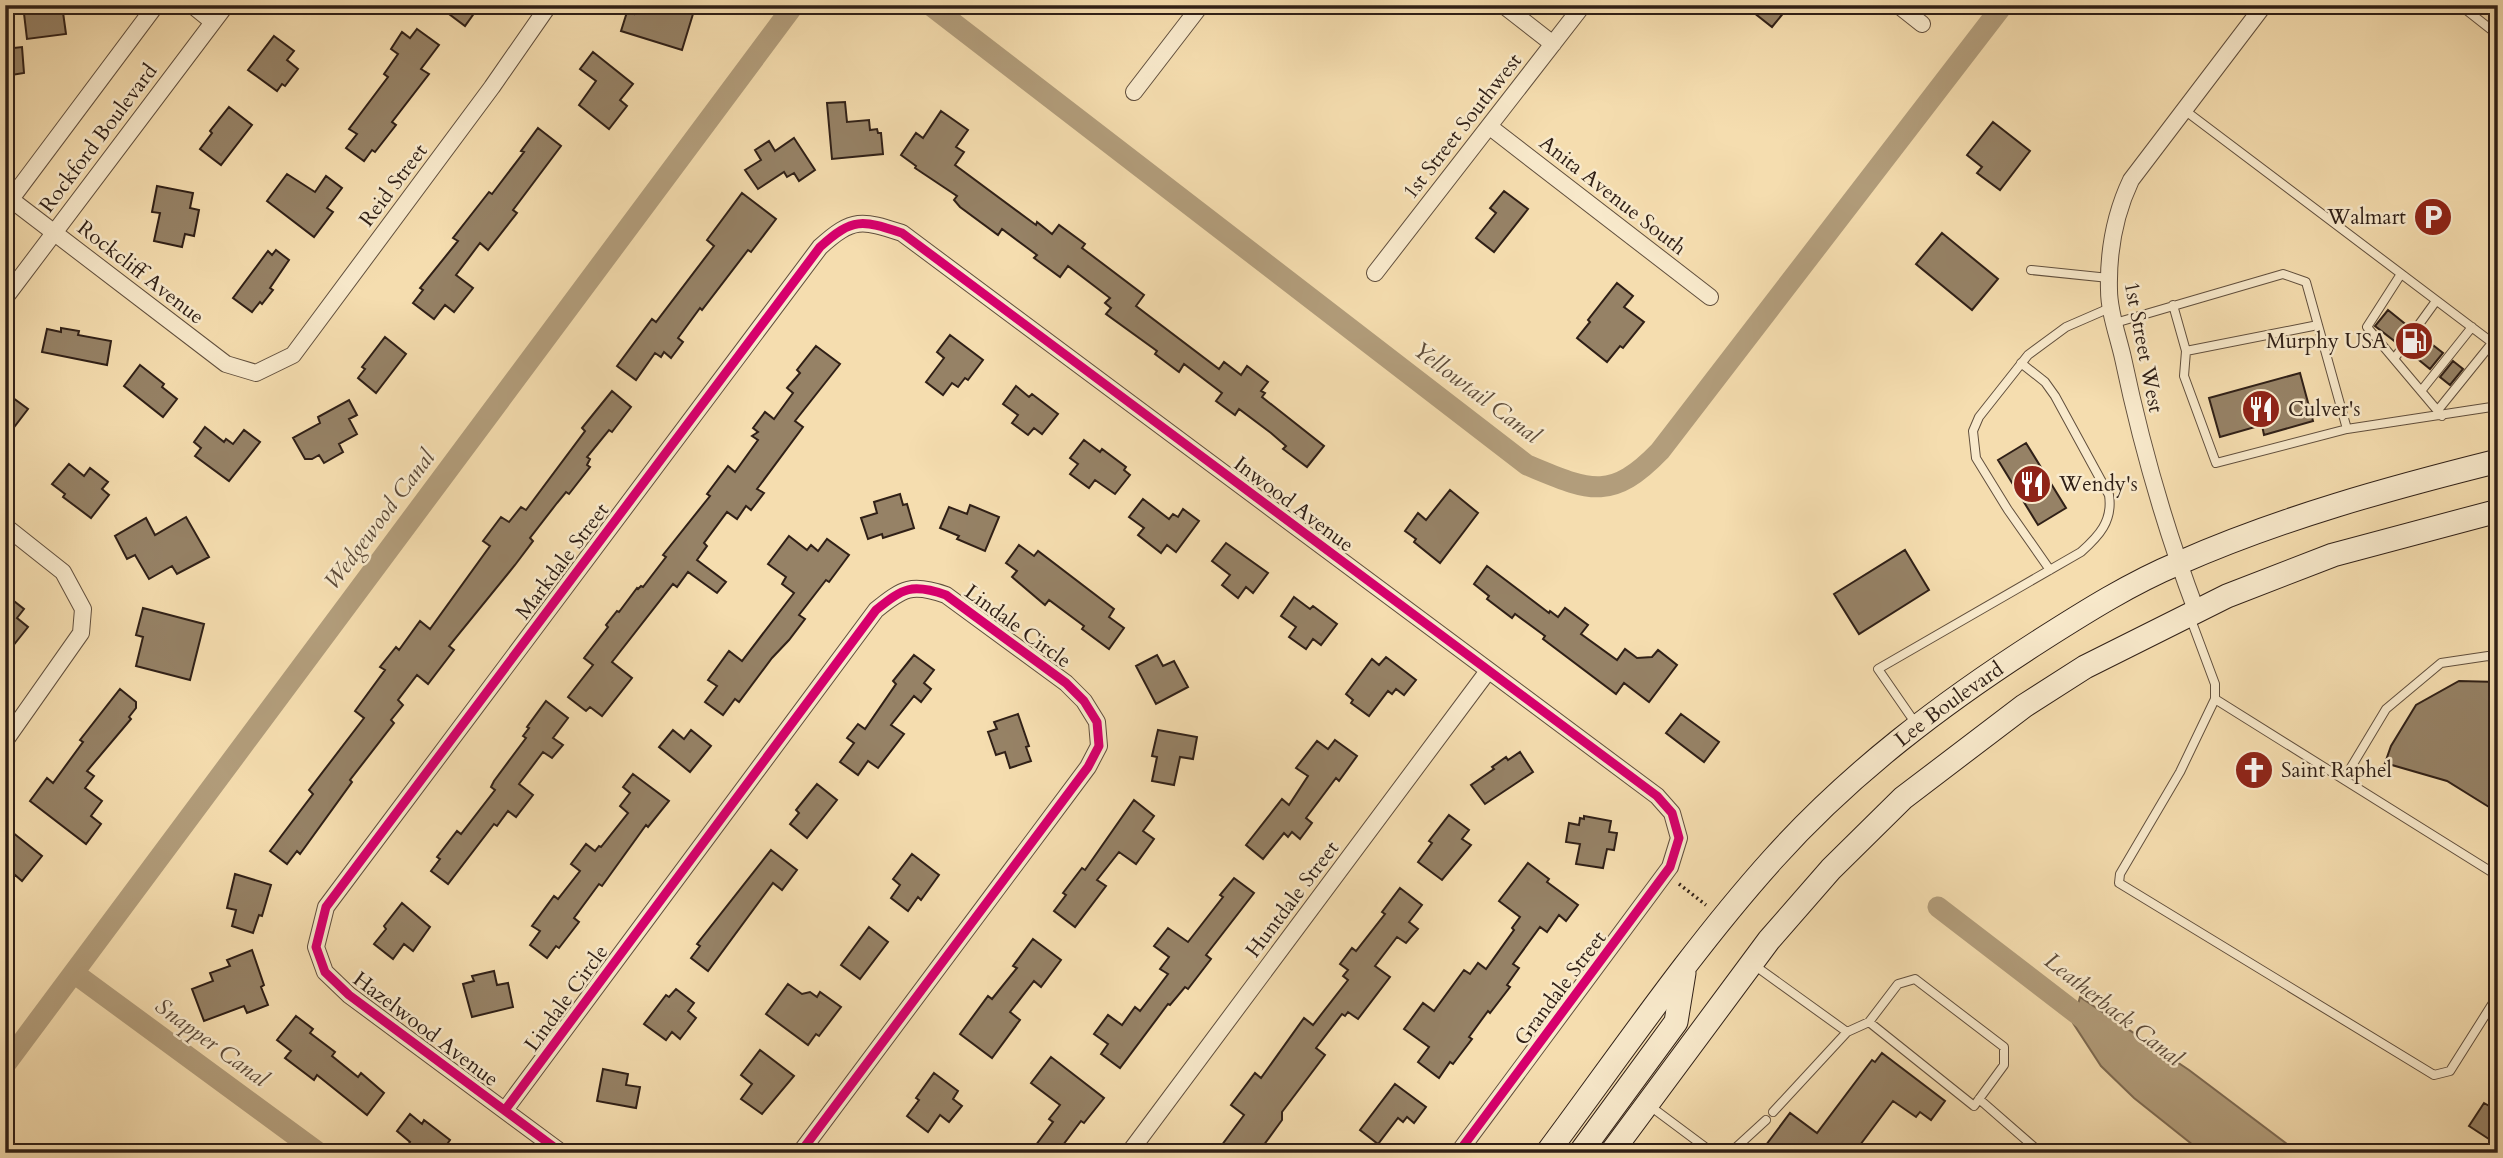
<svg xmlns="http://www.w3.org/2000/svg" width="2503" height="1158" font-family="Cardo,serif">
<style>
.water{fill:#b29d7b;stroke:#7e6b53;stroke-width:2}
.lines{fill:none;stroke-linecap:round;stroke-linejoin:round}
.canal{stroke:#b29d7b;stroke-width:21}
.building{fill:#968266;stroke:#302017;stroke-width:2}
.service-casing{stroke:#614f3d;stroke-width:10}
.minor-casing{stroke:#614f3d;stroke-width:18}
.secondary-casing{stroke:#302017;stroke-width:25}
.path{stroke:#302017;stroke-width:3.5;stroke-dasharray:2 3.5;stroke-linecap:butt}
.service{stroke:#f8e9cb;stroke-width:8}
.minor{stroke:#f8e9cb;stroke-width:16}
.secondary{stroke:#f8e9cb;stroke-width:23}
.cycleway-casing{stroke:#f8e9cb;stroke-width:13}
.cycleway{stroke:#d6006c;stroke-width:9}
.labels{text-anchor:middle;stroke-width:5;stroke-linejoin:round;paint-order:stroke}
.street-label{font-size:21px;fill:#302017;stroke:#f8e9cb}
.poi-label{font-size:21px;fill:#302017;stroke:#f8e9cb;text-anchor:start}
.water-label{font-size:23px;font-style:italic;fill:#5e4c3a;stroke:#f8e9cb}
</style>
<rect width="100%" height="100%" fill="#f5ddaf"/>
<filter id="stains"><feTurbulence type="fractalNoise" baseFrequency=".00286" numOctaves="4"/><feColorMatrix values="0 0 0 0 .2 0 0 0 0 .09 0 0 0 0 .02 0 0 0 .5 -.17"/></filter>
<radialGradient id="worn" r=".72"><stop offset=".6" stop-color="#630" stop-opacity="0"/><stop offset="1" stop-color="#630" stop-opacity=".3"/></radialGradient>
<path class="water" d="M2080,997L2189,1070L2299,1153H2203L2134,1098L2101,1066L2073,1023Z"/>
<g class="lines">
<path class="canal" d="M930,5L1527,465C1588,490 1610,503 1660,451L2003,5
M1938,907L2098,1030
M74,973L319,1153
M5,1065L794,5"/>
</g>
<path class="building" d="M23,5H62L66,34L27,39Z
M437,5H480L465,26Z
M637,5H665L693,14L682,50L621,31L627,12L634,14Z
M1744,5H1790L1772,27Z
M417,29L439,45L421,69L429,74L392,122L396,125L375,152L372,150L364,161L346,148L357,134L349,129L388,77L384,74L398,54L391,49L402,32L410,38Z
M274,36L294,51L287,60L298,69L285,86L282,84L277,91L248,70Z
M22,47L24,73L5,76V49Z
M593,52L633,84L620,100L627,106L609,129L579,105L596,81L580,69Z
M845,102L847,122L869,120L870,130L877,129L878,133H881L883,154L832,159L827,103Z
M229,107L252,125L221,165L200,149L212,133L210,131Z
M941,111L968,130L956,147L964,152L955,165L1036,225L1037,222L1052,234L1059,225L1085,244L1082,248L1144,295L1136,306L1219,369L1224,362L1241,375L1247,366L1268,382L1261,391L1265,393L1262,397L1324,446L1307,467L1283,449L1286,446L1271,433L1239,409L1235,415L1216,401L1222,393L1184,364L1179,372L1155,354L1157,351L1106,314L1111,308L1105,303L1110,298L1068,266L1060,277L1034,258L1037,255L1002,229L998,235L960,207L954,200L957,196L915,168L916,166L901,155L916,133L923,138Z
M1993,122L2030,151L2000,190L1977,173L1982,167L1967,155Z
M538,128L561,146L513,210L517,213L488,250L480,243L456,275L473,288L454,312L445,305L434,319L413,303L423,290L420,288L458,241L453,238L489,192L492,194L524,152L521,151Z
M794,138L815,170L799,181L794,173L787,177L784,172L758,189L745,170L761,160L755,150L769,141L775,151Z
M287,174L315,192L326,176L342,188L327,208L333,212L314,237L267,201Z
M157,186L193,193L190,208L199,210L194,236L185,234L182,247L154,241L160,213L152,212Z
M1504,191L1528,209L1494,252L1476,238L1496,213L1490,208Z
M742,193L776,219L751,252L748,250L702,310L700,308L678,338L683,342L671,358L664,352L661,357L655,353L636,380L617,366L652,319L656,322L714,246L707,240Z
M1942,233L1998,279L1972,310L1916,264Z
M276,250L289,260L270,288L273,290L262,304L260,302L252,312L233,298L268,251L272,255Z
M1617,283L1633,296L1624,307L1644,322L1623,348L1620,346L1607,362L1577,338L1590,322L1588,320Z
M2388,310L2409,327L2397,343L2375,326Z
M61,328L79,331L78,335L111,341L107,365L42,352L47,329L61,332Z
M950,335L983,360L968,380L965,378L958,387L952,383L943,395L926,382L944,358L937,352Z
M2420,335L2443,353L2430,369L2408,351Z
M385,337L406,354L376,393L358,378L365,369L362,367Z
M816,346L840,364L795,421L803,427L757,489L764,493L751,510L746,506L737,519L727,512L704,543L707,546L697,560L726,582L717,593L688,572L677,587L673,584L612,662L632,678L602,716L590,707L586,711L568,697L593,665L584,658L608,627L606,625L617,611L619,612L637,588L638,589L641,586L643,587L666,557L663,555L710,496L707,494L728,466L735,472L758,440L752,436L758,432L753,428L765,412L774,419L793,393L787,388L800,373L797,370Z
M2453,361L2463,369L2450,385L2440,377Z
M140,365L164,384L162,387L177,399L163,417L124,386Z
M2300,373L2313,421L2264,435L2262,425L2220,437L2209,398Z
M1016,386L1029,397L1032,394L1058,414L1042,434L1034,428L1028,435L1012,423L1018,415L1003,404Z
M612,391L631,407L612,432L609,430L587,457L590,459L587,465L590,467L569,494L566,492L557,503L530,538L533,541L515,565L449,646L454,650L428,684L417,675L398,700L403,705L391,720L394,723L350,780L352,782L300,854L297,851L287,864L270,851L313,794L309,790L364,718L355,711L385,670L380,667L396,647L399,650L420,621L430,629L490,546L483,541L501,517L509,522L521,507L526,510L585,431L582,428Z
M5,392L28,409L5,439Z
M349,400L357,415L349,419L357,434L339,444L343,452L324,463L319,455L312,459H305L293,438L320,423L318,417Z
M205,427L224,442L226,439L233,444L244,430L260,442L229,481L195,456L201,448L194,442Z
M1084,440L1100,452L1102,449L1126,467L1124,470L1130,475L1115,494L1095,480L1089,488L1070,474L1078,464L1070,458Z
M2026,443L2066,508L2038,525L1998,460Z
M69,464L84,476L90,468L108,482L102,489L109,495L91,518L63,497L65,494L52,484Z
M1450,490L1478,513L1440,563L1414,542L1416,539L1405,531L1418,513L1426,520Z
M900,494L903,505L907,504L914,528L883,538L882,534L868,539L861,518L877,513L874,502Z
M1143,499L1169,519L1173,514L1178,517L1183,509L1199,521L1176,552L1167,545L1161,553L1138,535L1144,528L1129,517Z
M970,505L999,517L985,551L957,539L959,536L940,528L949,507L967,514Z
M186,517L209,557L177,574L172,566L149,579L135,555L127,559L115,536L146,518L155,535Z
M789,536L807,550L811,545L818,551L827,539L849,555L829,582L826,580L799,615L805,619L789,640L772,658L739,702L735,699L723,715L705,702L717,686L708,680L729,651L742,661L794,593L782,584L786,577L768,564Z
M1226,543L1268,573L1253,593L1246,587L1238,598L1222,585L1230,575L1212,561Z
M1019,545L1034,556L1038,551L1114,609L1109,617L1124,628L1109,649L1082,629L1084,626L1049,600L1045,605L1012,577L1017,571L1006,563Z
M1905,550L1929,590L1859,634L1834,594Z
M1487,566L1549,613L1550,611L1558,617L1565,608L1588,625L1581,634L1617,660L1625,649L1637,658L1652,657L1658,650L1677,665L1649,702L1624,683L1616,694L1543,639L1545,636L1515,614L1512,618L1487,599L1489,596L1474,584Z
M5,594L24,609L17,618L28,627L5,656Z
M1294,597L1310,609L1313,606L1337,624L1321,645L1313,639L1306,649L1289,637L1296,627L1281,616Z
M143,608L204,624L190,680L136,666L143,637L136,635Z
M914,655L934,670L924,683L931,689L921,702L914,696L891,725L904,734L878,768L868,761L858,775L840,762L854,743L847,738L858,724L865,729L896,684L893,681Z
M1157,655L1163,666L1174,661L1188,687L1156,704L1136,666Z
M1386,657L1416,680L1404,695L1396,689L1392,694L1388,691L1369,716L1351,703L1353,700L1346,694L1372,659L1379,665Z
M2459,681L2498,682V795L2489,807L2447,781L2385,763L2391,746L2416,705Z
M120,689L136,702V708L129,717L131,719L87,771L94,776L85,788L102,801L91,816L101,824L86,844L30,801L47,778L53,783L83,742L80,740Z
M546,701L568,718L553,738L563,745L552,758L543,752L519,784L533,795L516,817L508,811L497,826L494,824L448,884L431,871L440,859L437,857L457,831L461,834L495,790L491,787L494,781L526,738L523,736L529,728L527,727Z
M1018,714L1029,746L1026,747L1031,761L1010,768L1005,752L996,755L988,732L997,729L994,722Z
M1681,714L1719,742L1704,762L1666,733Z
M673,730L684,739L691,730L711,746L690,772L659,747Z
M1158,730L1197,737L1193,759L1180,757L1174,785L1152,781L1157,757L1152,756Z
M1335,740L1357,756L1339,781L1336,778L1306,818L1312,823L1300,839L1292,832L1288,837L1284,833L1263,859L1246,845L1282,799L1289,805L1308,776L1296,768L1317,741L1328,749Z
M1520,752L1533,772L1485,804L1471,785L1494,769L1492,767L1506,757L1508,760Z
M633,774L669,801L648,827L646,825L602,886L599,884L574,918L579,922L559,948L556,946L547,958L530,945L540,931L532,926L554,896L558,899L580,871L571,864L586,844L595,851L599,846L601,847L628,813L620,806L630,793L623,787Z
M817,784L837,800L807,838L790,824L799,813L796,810Z
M1134,800L1154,816L1143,831L1154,839L1136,864L1119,852L1097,880L1106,886L1075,927L1054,911L1066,895L1063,893L1082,868L1085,870Z
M1449,815L1469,830L1462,839L1471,845L1442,880L1418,862L1432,843L1429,841Z
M1584,816L1611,821L1609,832L1617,833L1614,850L1607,849L1603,868L1576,864L1580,844L1566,842L1569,823L1579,825L1580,818L1584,819Z
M12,832L42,856L22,881L15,875L5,887V841Z
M771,850L797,870L782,890L773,883L708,971L691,958L700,946L697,944Z
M912,854L939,875L921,900L918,897L908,911L891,898L900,885L893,879Z
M1528,863L1549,879L1547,882L1578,905L1566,921L1559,915L1547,932L1540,927L1513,964L1519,968L1507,985L1510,987L1490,1013L1488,1011L1469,1037L1472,1039L1453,1064L1450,1062L1439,1078L1418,1062L1429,1047L1404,1029L1423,1003L1434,1011L1464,970L1470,974L1478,963L1486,969L1514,930L1512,928L1520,917L1499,901Z
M235,874L271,885L262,916L259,915L253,933L232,926L236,910L227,908Z
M1234,878L1254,893L1206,955L1211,959L1188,989L1185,987L1170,1005L1168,1004L1120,1068L1101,1054L1108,1044L1094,1034L1108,1015L1122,1025L1135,1007L1140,1011L1168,974L1160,969L1169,957L1154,946L1168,928L1188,942L1223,897L1220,895Z
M1400,888L1422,905L1409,922L1418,929L1406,943L1397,937L1375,966L1390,977L1358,1019L1348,1012L1345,1016L1342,1014L1316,1048L1325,1055L1282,1112V1120L1258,1153H1216L1244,1115L1231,1105L1255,1073L1261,1078L1304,1018L1313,1025L1348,980L1343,976L1348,970L1340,964L1352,948L1356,951L1385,914L1382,912Z
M402,903L430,927L413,951L404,944L393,959L374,944L386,929L384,926Z
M869,927L888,942L860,979L841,965Z
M1033,939L1061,960L1041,987L1034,981L1010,1012L1020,1020L992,1058L960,1034L988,996L992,999L1017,968L1013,966Z
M252,950L264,985L261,987L268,1005L247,1013L244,1006L204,1021L192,989L213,981L210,973L230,966L227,960Z
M494,971L497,985L508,983L513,1007L472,1017L463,984L474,981L472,976Z
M788,984L802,994L810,992L817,997L820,992L841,1007L819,1036L816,1034L808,1045L766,1014Z
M676,989L694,1003L688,1011L696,1018L680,1039L672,1032L666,1040L644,1024L666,995L669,997Z
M296,1016L313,1029L310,1033L335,1052L332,1056L358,1077L361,1073L384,1093L367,1115L317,1075L314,1080L285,1058L291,1051L277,1040Z
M760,1050L794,1076L762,1114L741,1099L752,1084L741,1075Z
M1882,1053L1945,1101L1931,1120L1920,1112L1916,1117L1893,1101L1854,1153H1760L1790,1113L1817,1133L1872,1060L1875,1062Z
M1051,1057L1104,1098L1084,1123L1081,1121L1057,1153H1030L1053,1122L1049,1119L1060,1105L1031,1083Z
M603,1069L628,1074L626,1085L640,1087L636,1108L597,1101Z
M934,1073L958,1091L953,1099L962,1106L949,1122L940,1115L928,1132L907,1116L919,1100L916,1098Z
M1395,1084L1426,1107L1414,1123L1407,1117L1403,1122L1398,1118L1378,1144L1360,1130Z
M2484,1103L2498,1111V1145L2469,1126Z
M410,1114L422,1124L424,1120L450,1140L441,1153H402L410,1142L397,1131Z"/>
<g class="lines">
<defs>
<path id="service" d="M2460,5L2498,35
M2183,109L2498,347
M2031,270L2109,278
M2401,274L2367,327L2442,416
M2173,305L2186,351L2318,325
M2115,323L2283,274L2306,282L2347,429
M2186,351L2184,376L2216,463L2347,429L2498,406
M2394,359L2436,301
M2421,391L2472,327
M2438,410L2492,343
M2050,570L2008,510L1976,458L1973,431L1979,417L2028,355L2066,327L2112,307
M2190,617L2215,684V699L2180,772L2120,874L2119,883L2434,1075L2450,1071L2498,995
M2215,699L2498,876
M1916,724L1878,669L2081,552C2099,536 2113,521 2109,495L2055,396L2045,382L2021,363
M2344,779L2386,709L2441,663L2488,656L2498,660
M1754,965L1847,1032
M1979,1099L2034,1147L2029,1153
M1650,1106L1713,1153
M1773,1112L1847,1032L1869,1022L1898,984L1915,979L2004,1047V1065L1974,1106L1869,1022
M1984,1152L1985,1153
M1730,1153L1766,1120"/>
<path id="minor" d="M192,5L213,22
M1503,5L1553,44
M1898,5L1922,24
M1134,92L1201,5
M1490,127L1710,297
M5,195L226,364L256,373L293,355L492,87L549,5
M5,207L156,5
M1375,273L1583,5
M5,298L226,5
M5,526L63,572L83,609L81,633L5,741
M2196,610C2165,528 2141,444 2123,358C2118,336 2109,312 2109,290C2108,251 2114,216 2131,180L2264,5
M505,1110L876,610C903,588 912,583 946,595L1066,683L1084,701L1097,722L1099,746L1088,767L800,1153
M562,1153L349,995L325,972L316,947L326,907L820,247C853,217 862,220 902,233L1657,796L1672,813L1679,838L1670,867L1458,1153
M1129,1153L1488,671"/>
<g id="secondary">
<path id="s1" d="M1547,1153C1620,1055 1692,949 1773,859C1851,772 1944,702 2041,640C2085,612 2131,583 2179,563C2281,518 2390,488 2498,461"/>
<path d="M1580,1153L1676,1022L1684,973"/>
<path d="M1611,1153L1769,940L1831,869L1903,798L2024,706L2085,667L2227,596L2333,555L2498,511"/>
</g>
</defs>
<use href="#service" class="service-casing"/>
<use href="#minor" class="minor-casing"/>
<use href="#secondary" class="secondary-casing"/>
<path class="path" d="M1679,884L1706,905"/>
<use href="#service" class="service"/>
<use href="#minor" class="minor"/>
<use href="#secondary" class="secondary"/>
<defs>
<path id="cycleway" d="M505,1110L876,610C903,588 912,583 946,595L1066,683L1084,701L1097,722L1099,746L1088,767L800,1153
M562,1153L349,995L325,972L316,947L326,907L820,247C853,217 862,220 902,233L1657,796L1672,813L1679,838L1670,867L1458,1153"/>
</defs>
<use href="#cycleway" class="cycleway-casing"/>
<use href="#cycleway" class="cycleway"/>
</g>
<defs>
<symbol id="parking-disc" viewBox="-11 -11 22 22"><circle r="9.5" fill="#8f2418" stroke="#f8e9cb"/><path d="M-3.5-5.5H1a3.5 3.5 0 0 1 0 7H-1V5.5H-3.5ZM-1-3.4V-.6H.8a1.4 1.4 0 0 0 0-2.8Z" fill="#fff"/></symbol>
<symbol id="fuel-disc" viewBox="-11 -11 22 22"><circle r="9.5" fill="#8f2418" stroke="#f8e9cb"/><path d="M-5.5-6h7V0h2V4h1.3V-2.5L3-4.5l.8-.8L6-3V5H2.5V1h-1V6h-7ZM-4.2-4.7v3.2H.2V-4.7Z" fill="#fff"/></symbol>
<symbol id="restaurant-disc" viewBox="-11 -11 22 22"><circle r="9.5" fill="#8f2418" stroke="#f8e9cb"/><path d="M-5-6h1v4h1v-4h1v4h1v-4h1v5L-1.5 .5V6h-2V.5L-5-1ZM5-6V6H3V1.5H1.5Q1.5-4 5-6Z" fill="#fff"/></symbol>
<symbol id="church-disc" viewBox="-11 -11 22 22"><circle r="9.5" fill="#8f2418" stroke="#f8e9cb"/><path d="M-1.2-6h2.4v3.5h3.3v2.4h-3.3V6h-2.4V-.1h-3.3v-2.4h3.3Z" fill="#fff"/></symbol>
</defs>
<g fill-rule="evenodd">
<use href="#parking-disc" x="2411" y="195" width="44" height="44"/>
<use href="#fuel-disc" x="2392" y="319" width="44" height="44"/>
<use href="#restaurant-disc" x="2239" y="387" width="44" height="44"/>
<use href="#restaurant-disc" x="2010" y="462" width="44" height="44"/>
<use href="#church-disc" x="2232" y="748" width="44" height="44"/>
</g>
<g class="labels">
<g class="street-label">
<text transform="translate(1462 126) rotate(-52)" y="7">1st Street Southwest</text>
<text transform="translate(98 138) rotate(-53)" y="7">Rockford Boulevard</text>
<text transform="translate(393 185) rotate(-53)" y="7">Reid Street</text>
<text transform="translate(1613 195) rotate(38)" y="7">Anita Avenue South</text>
<text transform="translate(141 272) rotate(38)" y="7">Rockcliff Avenue</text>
<text transform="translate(2144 347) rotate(79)" y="7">1st Street West</text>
<text transform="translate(1294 504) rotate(37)" y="7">Inwood Avenue</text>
<text transform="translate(562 561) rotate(-53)" y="7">Markdale Street</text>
<text transform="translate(1018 626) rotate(36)" y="7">Lindale Circle</text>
<text dy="7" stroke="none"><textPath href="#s1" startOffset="606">Lee Boulevard</textPath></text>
<text transform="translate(1292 899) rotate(-53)" y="7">Huntdale Street</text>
<text transform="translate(1560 988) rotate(-53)" y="7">Grandale Street</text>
<text transform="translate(566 998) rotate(-54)" y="7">Lindale Circle</text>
<text transform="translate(426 1029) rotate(37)" y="7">Hazelwood Avenue</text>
</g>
<g class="poi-label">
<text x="2406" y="224" text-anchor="end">Walmart</text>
<text x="2387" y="348" text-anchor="end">Murphy USA</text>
<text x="2288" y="416">Culver's</text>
<text x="2059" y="491">Wendy's</text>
<text x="2281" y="777">Saint Raphel</text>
</g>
<g class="water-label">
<text transform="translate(1477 392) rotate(37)" y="8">Yellowtail Canal</text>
<text transform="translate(379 519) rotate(-53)" y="8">Wedgewood Canal</text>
<text transform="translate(2114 1009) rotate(38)" y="8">Leatherback Canal</text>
<text transform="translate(212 1042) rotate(36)" y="8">Snapper Canal</text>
</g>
</g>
<rect width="2503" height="1158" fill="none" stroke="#f5ddaf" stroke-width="28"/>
<rect x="7" y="7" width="2489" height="1144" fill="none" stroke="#302017" stroke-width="3.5"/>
<rect x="14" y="14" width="2475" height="1130" fill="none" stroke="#302017" stroke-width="2"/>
<rect width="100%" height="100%" filter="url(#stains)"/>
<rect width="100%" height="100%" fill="url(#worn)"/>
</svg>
